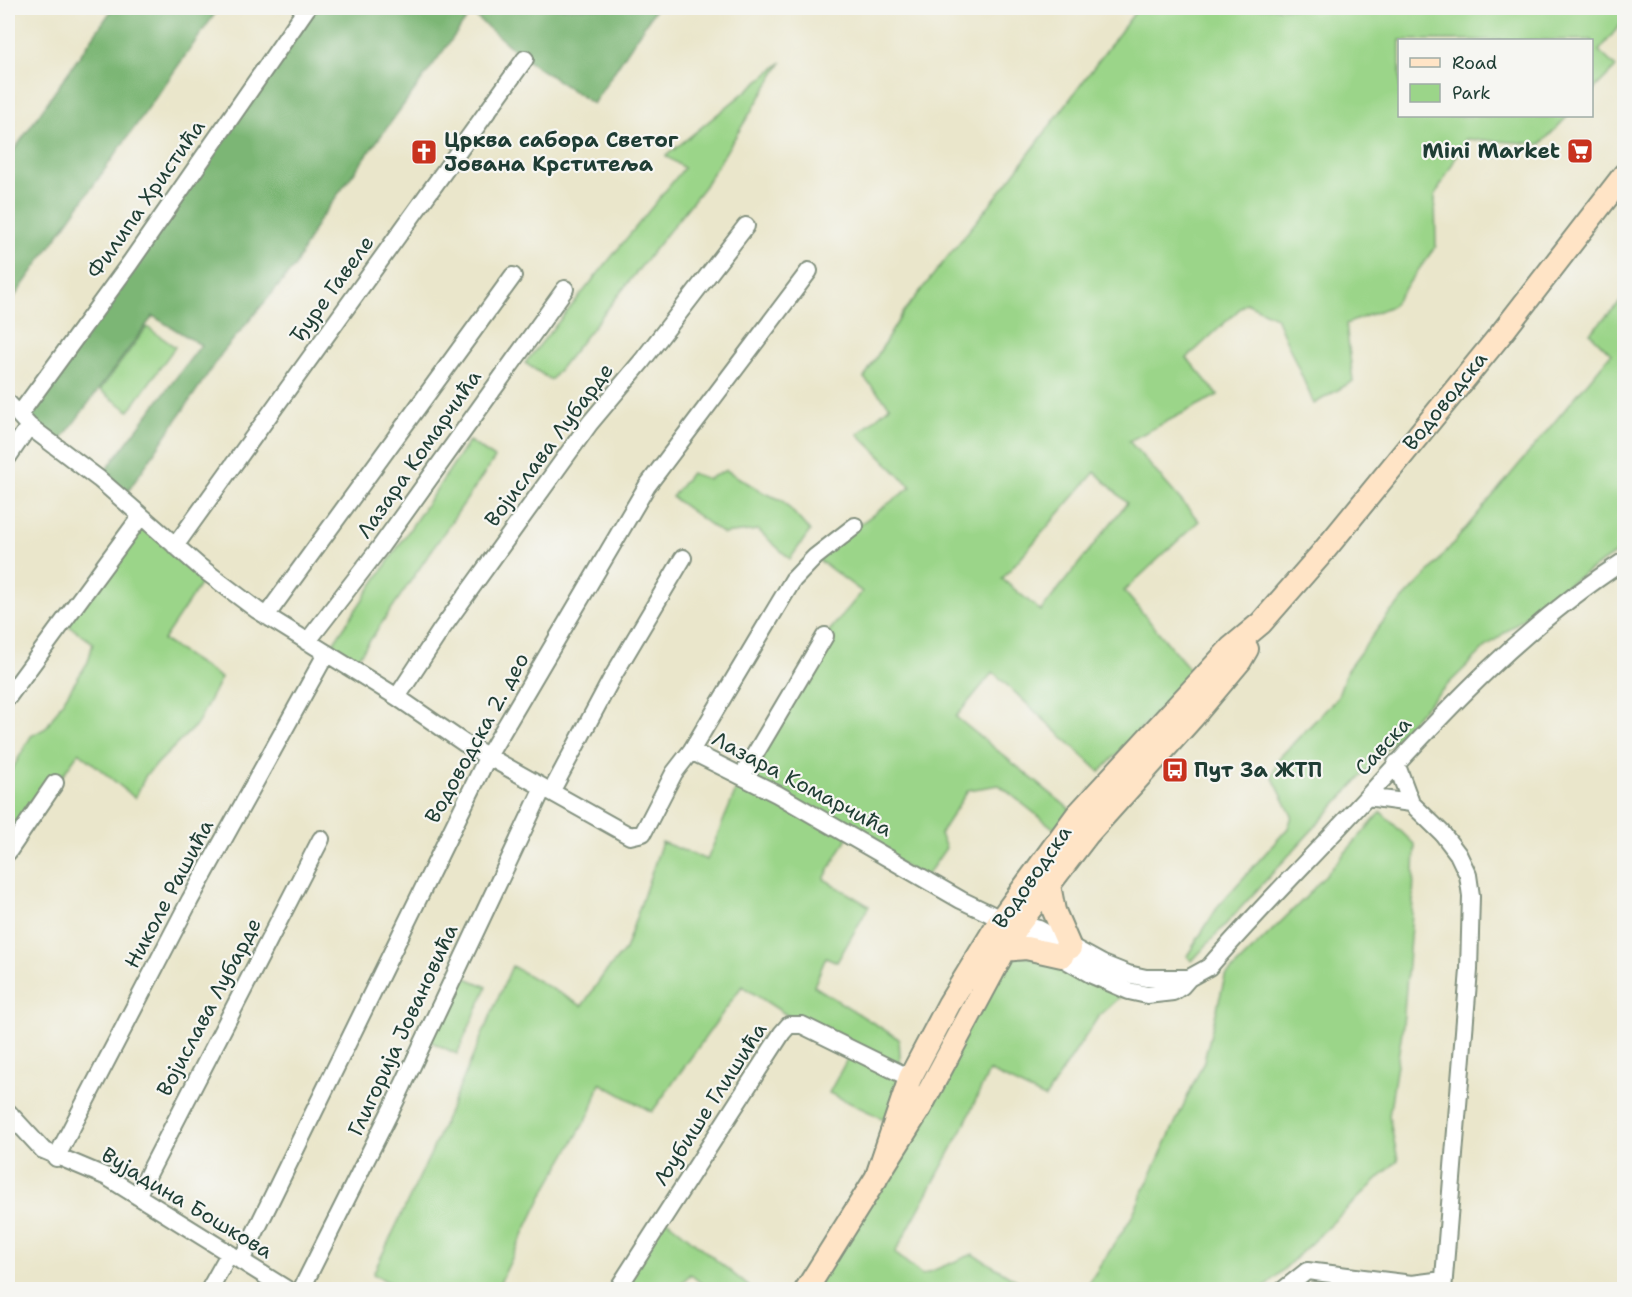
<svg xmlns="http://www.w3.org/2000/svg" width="1632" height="1297" font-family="'Shantell Sans',sans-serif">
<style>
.green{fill:#9bd589;stroke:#5d895e;stroke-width:1.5;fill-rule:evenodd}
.forest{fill:#7cb675;stroke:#4e7a54;stroke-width:1.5}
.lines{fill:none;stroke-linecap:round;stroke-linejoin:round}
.minor-casing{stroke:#849280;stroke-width:20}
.secondary-casing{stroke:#849280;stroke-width:26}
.minor{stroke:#fff;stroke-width:16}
.secondary{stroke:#ffe4c6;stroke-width:22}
.labels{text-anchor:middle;stroke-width:4.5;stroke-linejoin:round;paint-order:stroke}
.poi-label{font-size:21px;font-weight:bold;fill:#1f3d34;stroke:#f6f6f2;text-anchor:start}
.street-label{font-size:21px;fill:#1f3d34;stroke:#f6f6f2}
</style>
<rect width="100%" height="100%" fill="#f6f6f2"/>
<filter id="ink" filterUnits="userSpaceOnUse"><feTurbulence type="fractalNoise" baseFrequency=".0167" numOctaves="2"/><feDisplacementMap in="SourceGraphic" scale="12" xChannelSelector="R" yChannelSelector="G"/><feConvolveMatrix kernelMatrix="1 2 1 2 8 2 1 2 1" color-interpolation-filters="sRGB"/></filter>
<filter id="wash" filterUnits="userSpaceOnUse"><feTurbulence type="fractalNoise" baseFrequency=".008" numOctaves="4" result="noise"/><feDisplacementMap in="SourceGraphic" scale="24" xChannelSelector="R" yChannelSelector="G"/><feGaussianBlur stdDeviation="1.35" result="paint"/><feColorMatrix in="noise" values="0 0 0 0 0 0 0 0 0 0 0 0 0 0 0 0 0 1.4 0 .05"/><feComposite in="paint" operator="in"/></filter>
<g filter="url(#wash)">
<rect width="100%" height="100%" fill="#eae6cb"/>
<path class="green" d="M1138,8H1624V20L1599,51L1616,67L1592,91V40H1400V116H1568L1541,144L1466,139L1435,196L1436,246L1392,306L1346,324L1353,381L1314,404L1276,317L1246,303L1187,358L1218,395L1129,441L1199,521L1124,591L1193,673L1100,772L993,672L956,717L1077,815L1062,835L999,785L968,790L940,834L946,848L925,878L849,834L824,879L869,906L837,962L826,957L814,986L899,1039L901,1074L894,1124L829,1093L852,1050L802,1025L742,986L652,1112L600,1083L591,1111L541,1198L497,1289H401L373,1274L431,1153L512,966L582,1006L604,974L625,950L662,842L707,860L742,776L825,636L862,592L815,557L911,487L858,434L890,406L864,378L902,314L1011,178ZM1095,472L1127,503L1041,611L1002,579Z
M782,62L704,187L551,380L525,363L684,168L666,156Z
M1624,298V548L1561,589L1486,647L1424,708L1192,961L1187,956L1219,905L1288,828L1292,816L1272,776L1279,758L1337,698L1347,670L1388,615L1431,570L1611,354L1590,333Z
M147,327L175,347L129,411L100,390Z
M469,441L495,458L351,668L326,654Z
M726,470L764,493L782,500L810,531L790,559L758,530L723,534L672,497L691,473L708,479Z
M141,516L208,573L163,640L221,678L197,724L146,775L135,798L79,752L8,853V777L31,736L46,728L88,662L93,643L62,621Z
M1381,812L1415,845L1413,901L1403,1025L1389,1116L1398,1160L1263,1289H1085L1130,1220L1204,1061L1225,977L1306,897Z
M1003,950L1136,983L1098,1017L1045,1098L989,1071L962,1130L895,1253L922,1275L973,1254L1031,1289L806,1290Z
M455,973L487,987L457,1054L425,1039Z
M663,1217L752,1289H708L690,1274L677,1289L618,1290Z"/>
<path class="forest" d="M113,8H219L8,306V159Z
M307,8H656L593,104L525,59L471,13L317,223L295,266L222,353L122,500L99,479L201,345L153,316L56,447L19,415Z"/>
</g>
<g filter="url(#ink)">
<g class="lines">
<defs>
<path id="minor" d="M8,403L29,426L99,479L200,567L257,610L397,697L464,743L630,836L643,833L674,773L691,751L793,580L815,557L855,526
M19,415L130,263L307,8
M8,457L29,426
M175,546L525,59
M266,616L513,276
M307,642L381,546L565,289
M8,697L141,516
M397,697L441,630L590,423L642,361L746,226
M691,751L777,794L961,900L1001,919L1039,929L1103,964L1128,974L1146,978H1189
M1396,763L1411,803
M742,776L825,636
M551,792L613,676L683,558
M1367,797L1411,803L1442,833L1458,854L1468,875L1471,896L1469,970L1443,1290
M8,852L55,783
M1018,925L1031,940L1092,975L1129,991L1147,995L1173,992L1182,986L1189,978L1209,967C1260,908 1315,854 1367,797C1445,710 1526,624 1624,561
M8,1112L43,1150L107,1177L288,1290
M56,1158L190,900L326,654
M137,1196L321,839
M241,1261L488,756L647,486L809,271
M209,1290L229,1254
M301,1290L396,1100L543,788
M617,1290L782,1033L789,1025H802L910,1078
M1283,1290L1307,1271L1412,1284L1443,1280"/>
<path id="secondary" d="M1049,885L1054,911L1070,948
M1003,950L1026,948L1062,956
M876,1179L910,1078L949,1004L1001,919L1077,815L1231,648L1261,623L1323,552L1501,334L1624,175
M806,1290L920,1108L1018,925L1087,835L1193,717L1240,661L1247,649"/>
</defs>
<use href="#minor" class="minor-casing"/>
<use href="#secondary" class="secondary-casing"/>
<use href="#minor" class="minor"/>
<use href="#secondary" class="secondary"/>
</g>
</g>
<defs>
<symbol id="supermarket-square" viewBox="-11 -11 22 22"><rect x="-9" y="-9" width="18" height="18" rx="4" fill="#c8321e" stroke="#f6f6f2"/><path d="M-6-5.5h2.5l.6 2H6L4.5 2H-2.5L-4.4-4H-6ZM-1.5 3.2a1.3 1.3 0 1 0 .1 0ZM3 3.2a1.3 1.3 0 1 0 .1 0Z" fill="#fff"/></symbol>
<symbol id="church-square" viewBox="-11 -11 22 22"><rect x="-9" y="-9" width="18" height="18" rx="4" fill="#c8321e" stroke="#f6f6f2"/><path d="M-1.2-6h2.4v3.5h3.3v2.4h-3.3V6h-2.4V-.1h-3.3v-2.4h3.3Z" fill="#fff"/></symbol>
<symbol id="bus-square" viewBox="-11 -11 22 22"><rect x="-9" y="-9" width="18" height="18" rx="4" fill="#c8321e" stroke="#f6f6f2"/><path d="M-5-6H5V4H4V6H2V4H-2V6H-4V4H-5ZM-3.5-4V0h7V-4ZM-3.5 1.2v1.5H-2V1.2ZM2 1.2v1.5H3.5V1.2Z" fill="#fff"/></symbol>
</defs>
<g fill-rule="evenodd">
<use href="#supermarket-square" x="1565" y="136" width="30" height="30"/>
<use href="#church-square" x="409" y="137" width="30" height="30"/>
<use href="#bus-square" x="1160" y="755" width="30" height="30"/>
</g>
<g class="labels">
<g class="poi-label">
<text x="444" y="147">Црква сабора Светог<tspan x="444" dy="24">Јована Крститеља</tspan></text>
<text x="1560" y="158" text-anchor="end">Mini Market</text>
<text x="1194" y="777">Пут За ЖТП</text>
</g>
<g class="street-label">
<text transform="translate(146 199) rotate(-55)" y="7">Филипа Христића</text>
<text transform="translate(332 289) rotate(-54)" y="7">Ђуре Гавеле</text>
<text transform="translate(1445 401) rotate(-51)" y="7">Водоводска</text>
<text transform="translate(549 445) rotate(-53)" y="7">Војислава Лубарде</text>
<text transform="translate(419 454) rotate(-55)" y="7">Лазара Комарчића</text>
<text transform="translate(477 738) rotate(-61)" y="7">Водоводска 2. део</text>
<text transform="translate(1383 746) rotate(-47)" y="7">Савска</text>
<text transform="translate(802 784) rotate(28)" y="7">Лазара Комарчића</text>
<text transform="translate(1032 877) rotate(-55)" y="7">Водоводска</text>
<text transform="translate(169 894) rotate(-62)" y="7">Николе Рашића</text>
<text transform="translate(209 1007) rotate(-62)" y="7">Војислава Лубарде</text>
<text transform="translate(403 1030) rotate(-65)" y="7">Глигорија Јовановића</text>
<text transform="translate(710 1104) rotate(-57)" y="7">Љубише Глишића</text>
<text transform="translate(187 1203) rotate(31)" y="7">Вујадина Бошкова</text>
</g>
</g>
<rect width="1632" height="1297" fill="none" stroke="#f6f6f2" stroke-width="30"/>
<rect x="1398" y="39" width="195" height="78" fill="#f6f6f2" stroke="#a0aca6" stroke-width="1.5"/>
<rect x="1410" y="58" width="30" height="9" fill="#ffe4c6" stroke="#a0aca6" stroke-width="1.5"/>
<text x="1452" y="69" font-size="18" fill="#1f3d34">Road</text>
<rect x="1410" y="84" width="30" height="18" fill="#9bd589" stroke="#a0aca6" stroke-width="1.5"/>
<text x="1452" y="99" font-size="18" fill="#1f3d34">Park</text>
</svg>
